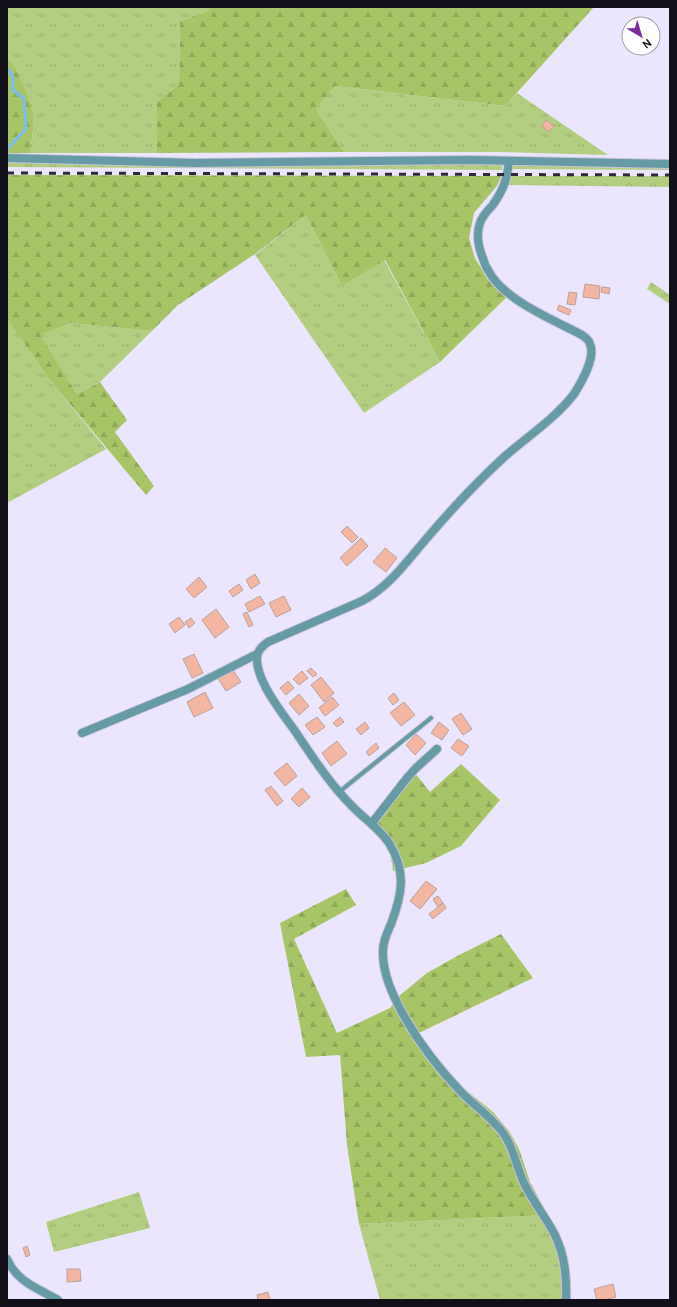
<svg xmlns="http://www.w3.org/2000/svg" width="677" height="1307" font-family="Overpass,sans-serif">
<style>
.grass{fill:url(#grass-tufts)}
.forest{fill:url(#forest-firs)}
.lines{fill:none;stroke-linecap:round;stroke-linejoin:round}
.stream{stroke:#7abdf1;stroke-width:3}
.building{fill:#f2b6a2;stroke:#baa199}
.service-casing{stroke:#c8c4d8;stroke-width:6}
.minor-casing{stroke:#c8c4d8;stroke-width:10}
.service{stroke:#669aa5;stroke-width:4}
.minor{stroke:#669aa5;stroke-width:8}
.rail{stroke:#2c2a34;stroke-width:3;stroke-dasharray:7 7;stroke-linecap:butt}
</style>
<defs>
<pattern id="grass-tufts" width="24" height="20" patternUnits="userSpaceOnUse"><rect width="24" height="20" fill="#b4ce81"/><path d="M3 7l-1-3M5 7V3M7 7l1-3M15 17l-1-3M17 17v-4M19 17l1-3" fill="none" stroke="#9ab06f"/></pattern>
<pattern id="forest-firs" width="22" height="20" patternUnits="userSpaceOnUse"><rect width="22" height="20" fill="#a7c566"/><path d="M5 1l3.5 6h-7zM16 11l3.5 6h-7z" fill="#8fa858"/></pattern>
</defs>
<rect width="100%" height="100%" fill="#ebe6fd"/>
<path class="grass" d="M7,7H210V10L180,21L179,85L157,101V153H30L33,130V112L27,93L16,68L7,58Z
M335,86L505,106L517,93L608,155L497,152H344L316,109Z
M7,160L502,163V170L7,167Z
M511,163L670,165V170L508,169Z
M507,176H670V187L504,185Z
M306,215L342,286L384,260L440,362L364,413L255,255Z
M651,282L670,295V304L647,289Z
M7,319L48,378L106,449L7,503Z
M71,323L152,331L100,382L77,394L39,335Z
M139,1192L150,1228L54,1252L46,1222Z
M548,1215L559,1232L565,1253L566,1300H380L359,1224Z"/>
<path class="forest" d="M210,7H594L505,106L335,86L316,109L344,152L157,153V101L179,85L180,21L210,10Z
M7,58L16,68L27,93L33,112V130L30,153H7Z
M7,175L501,176L499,182L496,187L474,213L469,238L475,258L488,280L508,296L440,362L385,260L342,286L306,215L255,254L178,305L152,331L71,323L40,335L77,394L100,382L127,420L115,432L154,486L146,495L48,378L7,319Z
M461,764L500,800L461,846L426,863L393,871L392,863L388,847L370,824L411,768L430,792Z
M346,889L356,905L294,939L337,1033L390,1008L399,996L427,973L459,955L501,934L533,978L419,1033L445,1068L461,1086L493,1112L509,1131L519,1149L530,1182L548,1215L359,1224L347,1145L340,1055L306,1057L280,923Z"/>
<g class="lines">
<path class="stream" d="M7,69C14,75 14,81 12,89L24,99L26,129L7,149"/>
</g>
<path class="building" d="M546,120L554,126L549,132L542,126Z
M585,284L600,286L599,299L583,297Z
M602,287L610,288L609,294L601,292Z
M569,292L577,293L575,305L567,304Z
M559,305L571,310L569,315L557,310Z
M347,526L358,537L352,543L341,532Z
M361,538L368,546L347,566L340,558Z
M385,548L397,558L386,572L373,562Z
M255,574L260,583L251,589L246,580Z
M199,577L207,587L194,598L186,589Z
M239,584L243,590L233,597L229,591Z
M260,596L265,604L249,612L245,604Z
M284,596L291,610L276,617L269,603Z
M216,609L229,627L215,638L202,620Z
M247,612L253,625L249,627L243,614Z
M179,617L185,625L175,633L169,624Z
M191,618L195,623L189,628L185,622Z
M194,654L203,673L192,678L183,659Z
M231,667L241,682L226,691L217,677Z
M311,668L317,674L313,677L307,671Z
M302,671L308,678L299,685L293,679Z
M321,677L334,693L324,702L311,685Z
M288,681L294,688L286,695L280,688Z
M205,692L213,708L194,717L187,702Z
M394,693L399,700L393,705L388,698Z
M299,694L309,706L299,715L289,703Z
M332,697L339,705L325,716L319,708Z
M404,702L415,715L401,726L390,713Z
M461,713L472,729L463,735L452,719Z
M317,717L325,727L313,735L305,725Z
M340,717L344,722L337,727L333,723Z
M365,722L369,728L361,735L356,729Z
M439,722L449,730L442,740L431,733Z
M416,734L426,743L415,755L406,745Z
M458,739L469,746L462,756L451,748Z
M337,741L347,754L331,766L322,753Z
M376,743L379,748L369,756L366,752Z
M287,763L297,776L285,786L274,773Z
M271,786L283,801L277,806L265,790Z
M302,788L310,797L299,807L291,799Z
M426,881L437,889L420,909L410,901Z
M438,896L443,903L438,907L433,899Z
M443,903L446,908L433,919L429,914Z
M27,1246L30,1255L26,1257L23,1248Z
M67,1269H80L81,1281L67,1282Z
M613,1284L616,1297L604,1300H597L594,1289Z
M268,1292L270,1300H258L257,1295Z"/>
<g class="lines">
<defs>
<path id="service" d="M339,792L431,718"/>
<path id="minor" d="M7,158L195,163L469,160L670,164
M509,161C507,180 503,191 492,206C487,211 482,217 480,223C476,234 478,245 482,256C484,261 485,266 488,270C503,300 554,320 582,335C585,337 589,340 590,344C596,357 581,383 574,394C555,419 525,438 502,459C475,484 450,511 427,538C407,561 389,587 362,601L268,642C262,646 256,652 257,660C257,669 261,678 265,686C273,702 285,717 295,731C312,756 329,783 351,805C363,818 379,828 389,843C407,872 402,895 391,924C387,933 383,941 383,950C382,973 393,996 404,1016C419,1043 440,1070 462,1093C475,1106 492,1118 503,1133C514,1148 516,1166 524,1183C531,1198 541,1211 550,1226C564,1249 567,1273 566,1300
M82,733L188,689L257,654
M372,823L407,778L416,768L437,749
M7,1259C17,1282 37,1288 58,1300"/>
</defs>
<use href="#service" class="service-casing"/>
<use href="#minor" class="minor-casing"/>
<use href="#service" class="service"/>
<use href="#minor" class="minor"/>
<path class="rail" d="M7,173L670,175"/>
</g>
<rect width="677" height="1307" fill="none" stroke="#110f17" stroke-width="16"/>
<g transform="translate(641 36) rotate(142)"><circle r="19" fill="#ffffff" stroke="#a09fa2"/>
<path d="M0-3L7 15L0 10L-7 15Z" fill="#7b2d9e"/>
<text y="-6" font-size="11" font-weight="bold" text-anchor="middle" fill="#110f17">N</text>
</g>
</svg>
